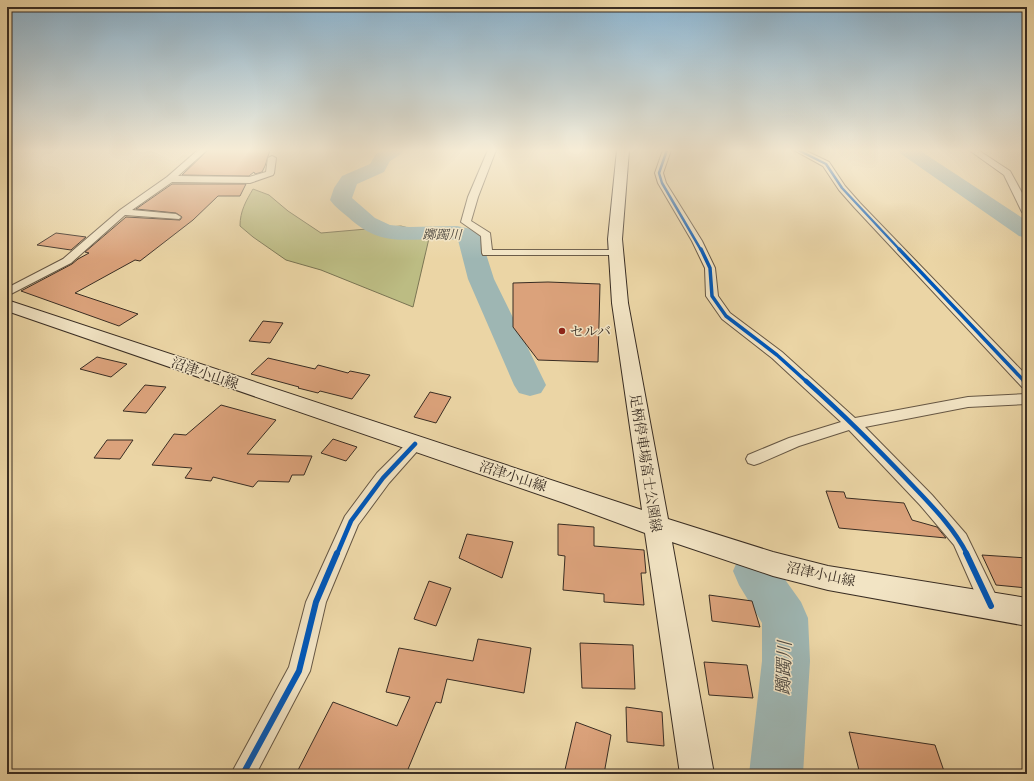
<svg xmlns="http://www.w3.org/2000/svg" width="1034" height="781" font-family="'Libre Bodoni','Noto Serif JP',serif">
<style>
.green{fill:#bcbc83;stroke:#7a7453}
.lines{fill:none;stroke-linecap:round;stroke-linejoin:round}
.river{fill:#9eb6b3;fill-rule:evenodd}
.building{fill:#dba27b;stroke:#392d23}
.street-casing{stroke:#665744;stroke-width:2}
.secondary-casing{stroke:#392d23;stroke-width:2}
.street{fill:#f2e4c4;fill-rule:evenodd}
.secondary{fill:#f2e4c4;fill-rule:evenodd}
.cycleway-far3-casing{stroke:#f2e4c4;stroke-width:4}
.cycleway-far2-casing{stroke:#f2e4c4;stroke-width:5.5}
.cycleway-far1-casing{stroke:#f2e4c4;stroke-width:7}
.cycleway-casing{stroke:#f2e4c4;stroke-width:8}
.cycleway-far3{stroke:#0057b8;stroke-width:2.5}
.cycleway-far2{stroke:#0057b8;stroke-width:3.5}
.cycleway-far1{stroke:#0057b8;stroke-width:4.5}
.cycleway{stroke:#0057b8;stroke-width:6}
.poi-dot{fill:#8f2418;stroke:#f2e4c4;stroke-width:1.5}
.labels{text-anchor:middle;stroke-width:3;stroke-linejoin:round;paint-order:stroke}
.far-water-label{font-size:13px;font-style:italic;fill:#4d4840;stroke:#f2e4c4}
.poi-label{font-size:14px;fill:#392d23;stroke:#f2e4c4;text-anchor:start}
.street-label{font-size:14px;fill:#392d23;stroke:#f2e4c4}
.near-water-label{font-size:18px;font-style:italic;fill:#4d4840;stroke:#f2e4c4}
</style>
<rect width="100%" height="100%" fill="#ebd5a5"/>
<filter id="stains"><feTurbulence type="fractalNoise" baseFrequency=".005" numOctaves="4"/><feColorMatrix values="0 0 0 0 .2 0 0 0 0 .09 0 0 0 0 .02 0 0 0 .5 -.17"/></filter>
<radialGradient id="worn" r=".72"><stop offset=".6" stop-color="#630" stop-opacity="0"/><stop offset="1" stop-color="#630" stop-opacity=".3"/></radialGradient>
<path class="green" d="M253,189L269,195L288,211L321,233L401,226L430,234L413,307L321,270L286,260L253,237L240,226C240,211 246,201 253,189Z"/>
<g class="lines">
<path class="river" d="M383,150H404L401,154L390,161L384,172L357,184L352,198L375,218L390,225L409,227L457,226L476,230L480,235L494,279L546,385L541,393L530,396L519,393L514,385L468,279L458,240C414,235 385,252 348,217C342,212 335,207 330,200L334,188L342,176L370,164L376,154Z
M898,150H919L1027,221V238L1019,236L901,154Z
M754,552L769,557L801,602L808,618L810,661L803,774H749L762,661V623L739,585L733,571L739,557Z"/>
</g>
<path class="building" d="M208,150H270L265,166L262,172L255,174L254,172L249,176L182,175Z
M172,184H246L240,196H218L193,220L140,261L135,260L75,293L138,314L119,326L21,291L72,264L78,259L89,253L85,252L126,217L180,220L182,217L176,213L136,209Z
M56,233L86,237L71,250L37,245Z
M548,282L600,284L598,362L538,360L513,327V283Z
M263,321L283,323L270,343L249,341Z
M97,357L127,364L111,377L80,369Z
M268,358L315,369L318,365L348,373L350,371L370,375L352,399L320,391L318,393L298,388L299,387L251,374Z
M145,385L166,387L146,413L123,411Z
M430,392L451,397L436,423L414,417Z
M221,405L276,420L247,454L312,456L304,475H292L289,482L258,481L253,487L213,477L211,481L185,478L192,468L152,465L174,434L186,435Z
M333,439L357,447L346,461L321,453Z
M107,440H133L120,459L94,458Z
M826,491L844,492L846,498L904,503L912,520L937,527L946,538L839,528Z
M558,524L594,527V546L644,550L646,573H641L644,605L604,602V594L563,590L565,556L558,555Z
M467,534L513,542L502,578L459,558Z
M982,555L1027,558V588L996,585Z
M429,581L451,588L436,626L414,619Z
M709,595L752,601L760,627L712,621Z
M478,639L531,648L524,693L447,679L441,703L436,702L406,774H296L333,702L397,726L410,697L386,692L399,648L473,661Z
M580,643L633,645L635,689L582,688Z
M704,662L747,665L753,698L709,695Z
M626,707L662,712L664,746L627,742Z
M576,722L611,735L604,774H564Z
M849,732L935,745L945,774H860Z"/>
<g class="lines">
<defs>
<path id="street" d="M198,150H207L178,176L249,177L266,172L268,158L272,156L276,158L274,173L273,175L250,183L172,182L132,210L176,214L181,217L179,219L125,215L71,263L7,296V288L63,259L120,210L167,177Z
M488,150H496L478,197L471,221L490,233L492,250H616L621,253L620,255H483L482,253L481,236L461,222L468,197Z
M663,150H671L663,173L666,183L702,241L715,268L718,296L730,313L782,352L855,418L968,397L1027,394V404L968,407L865,427L932,495L966,534L1001,606L998,613L991,615L984,613L954,545L920,505L849,430L799,446L760,463L754,465L748,463L746,459L748,455L789,438L841,422L772,358L722,319L706,296L705,268L692,241L658,183L655,173Z
M794,150H804L829,162L845,186L860,203L1027,376V389L1022,387L854,207L839,190L823,166Z
M969,150H978L1010,171L1027,202V215L1022,212L1004,175Z
M415,438L420,440L423,444L420,448L389,483L358,525L326,602L310,671L256,774H231L289,667L306,602L345,516L377,473L410,440Z"/>
<path id="secondary" d="M617,150H629L622,239L628,303L668,519L773,552L828,566L1027,598V626L828,590L773,576L672,542L714,774H680L645,533L564,503L7,311V300L642,510L612,303L608,239Z"/>
</defs>
<use href="#street" class="street-casing"/>
<use href="#secondary" class="secondary-casing"/>
<use href="#street" class="street"/>
<use href="#secondary" class="secondary"/>
<defs>
<path id="cycleway-far3" d="M667,150L659,173L662,183L701,250
M798,150L826,164L842,188L900,250"/>
<path id="cycleway-far2" d="M701,249L710,268L712,296L726,316L777,355L807,382
M899,249L1025,382"/>
<path id="cycleway-far1" d="M806,381C843,414 878,449 912,485C932,506 954,528 967,554
M1024,381L1027,384
M337,554L351,521L383,478L415,444"/>
<path id="cycleway" d="M966,553L991,606
M243,774L299,671L316,602L337,553"/>
</defs>
<use href="#cycleway-far3" class="cycleway-far3-casing"/>
<use href="#cycleway-far2" class="cycleway-far2-casing"/>
<use href="#cycleway-far1" class="cycleway-far1-casing"/>
<use href="#cycleway" class="cycleway-casing"/>
<use href="#cycleway-far3" class="cycleway-far3"/>
<use href="#cycleway-far2" class="cycleway-far2"/>
<use href="#cycleway-far1" class="cycleway-far1"/>
<use href="#cycleway" class="cycleway"/>
</g>
<linearGradient id="sky" x2="0" y2="1"><stop stop-color="#8ab5d3"/><stop offset="0.58" stop-color="#f6ecd6"/><stop offset="1" stop-color="#f6ecd6" stop-opacity="0"/></linearGradient>
<rect width="1034" height="259" fill="url(#sky)"/>
<circle class="poi-dot" cx="562" cy="331" r="4"/>
<g class="labels">
<g class="far-water-label">
<text transform="translate(442 234) rotate(1)" y="5">躑躅川</text>
</g>
<g class="poi-label">
<text x="570" y="336">セルバ</text>
</g>
<g class="street-label">
<text transform="translate(205 373) rotate(19)" y="5">沼津小山線</text>
<text transform="translate(646 463) rotate(81)" y="5">足柄停車場富士公園線</text>
<text transform="translate(513 476) rotate(18)" y="5">沼津小山線</text>
<text transform="translate(821 574) rotate(12)" y="5">沼津小山線</text>
</g>
<g class="near-water-label">
<text transform="translate(784 668) rotate(-88)" y="6">躑躅川</text>
</g>
</g>
<rect width="1034" height="781" fill="none" stroke="#ebd5a5" stroke-width="24"/>
<rect x="8" y="8" width="1018" height="765" fill="none" stroke="#392d23" stroke-width="2"/>
<rect x="12" y="12" width="1010" height="757" fill="none" stroke="#392d23"/>
<rect width="100%" height="100%" filter="url(#stains)"/>
<rect width="100%" height="100%" fill="url(#worn)"/>
</svg>
